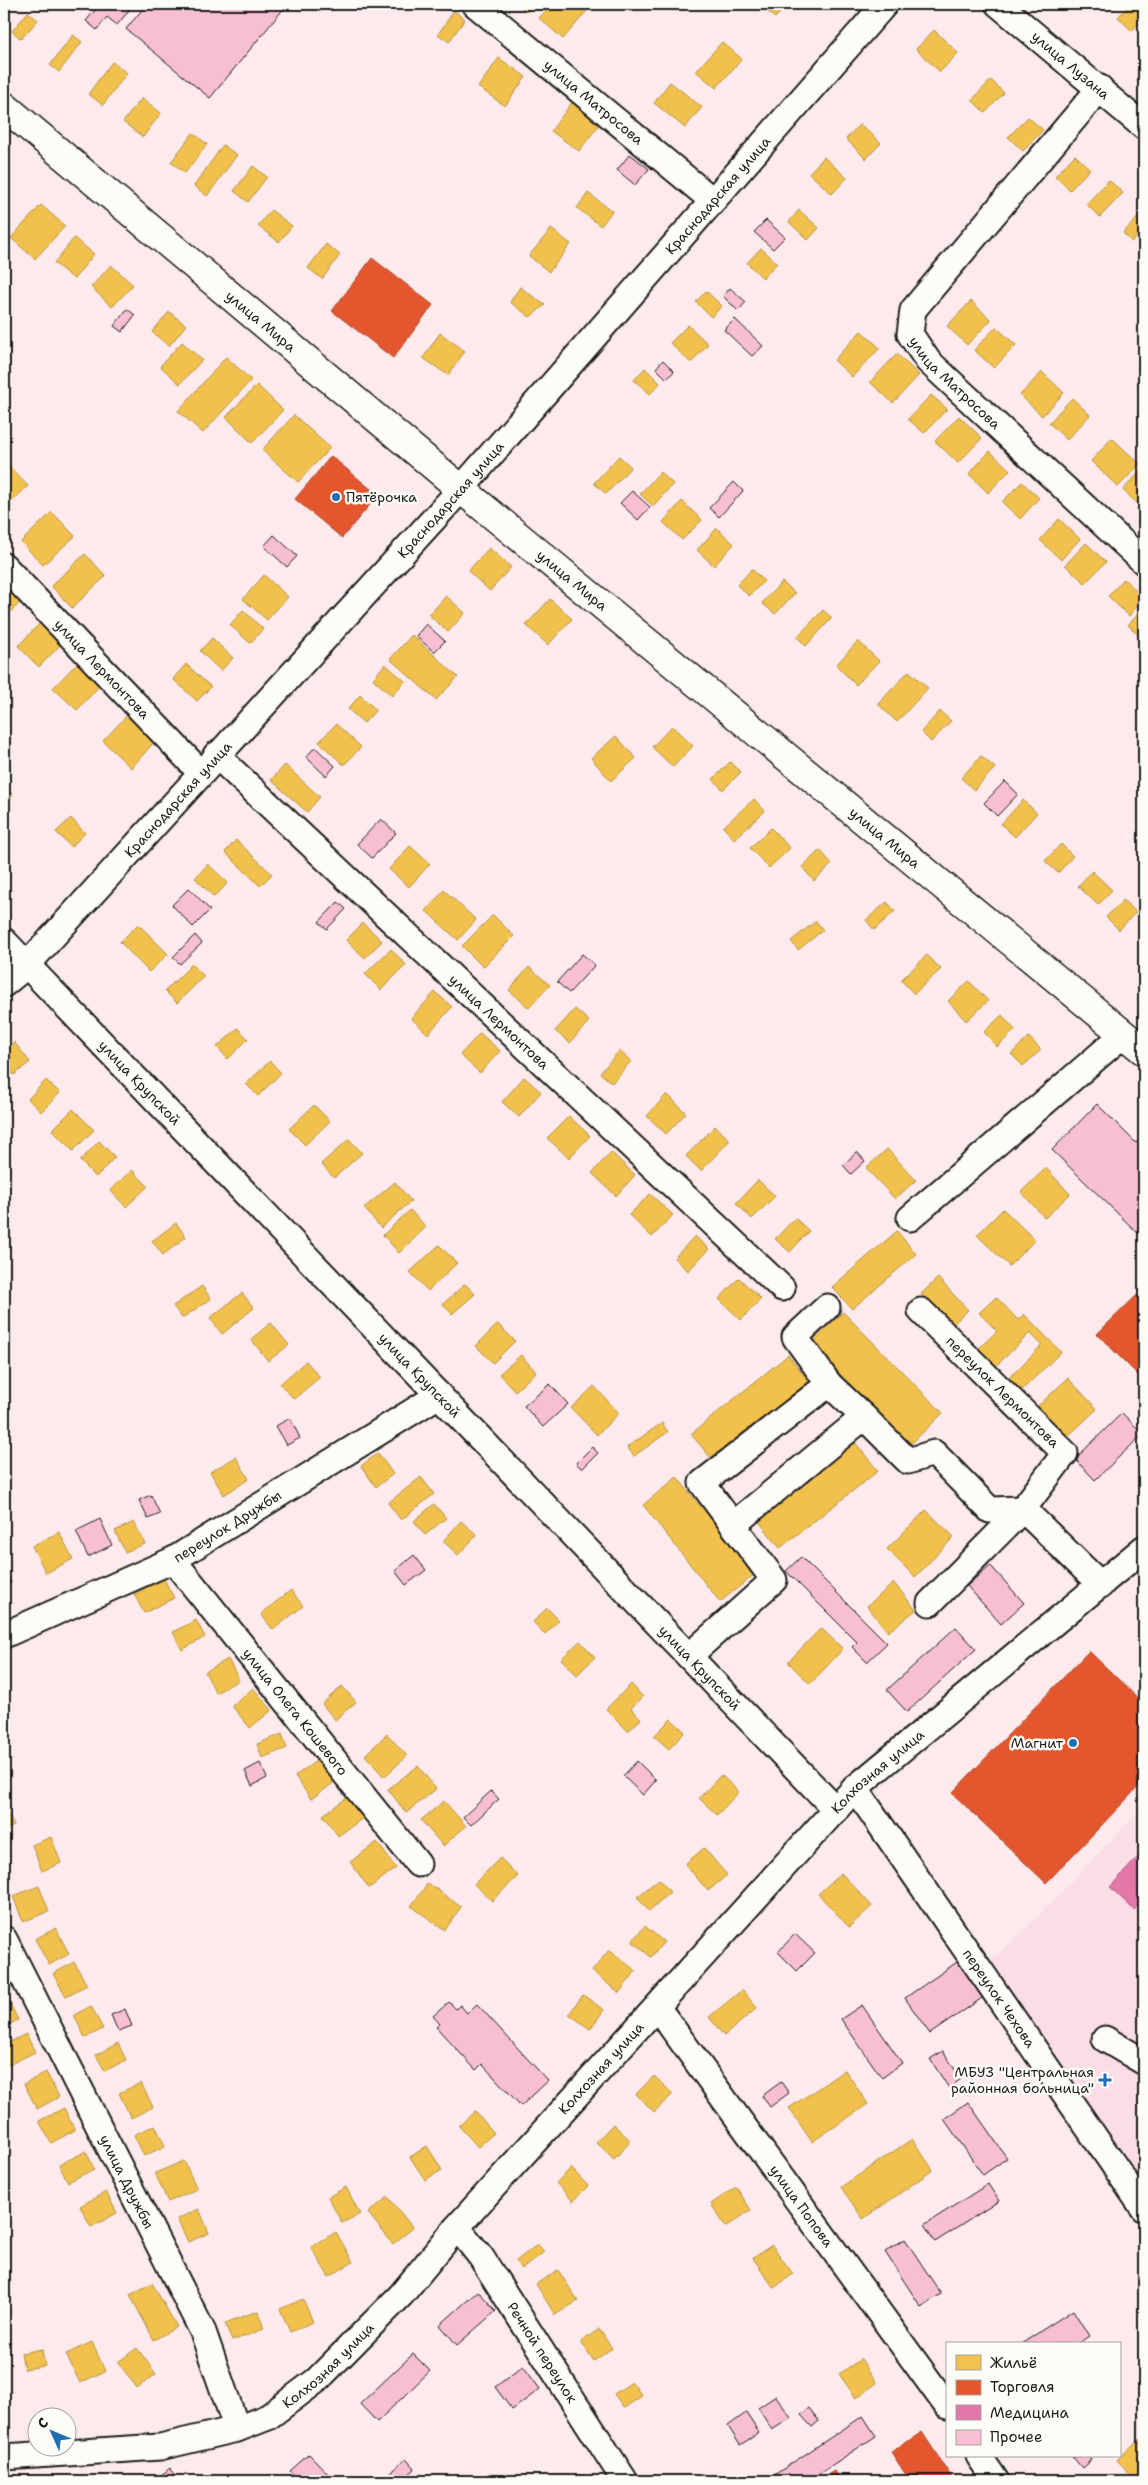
<svg xmlns="http://www.w3.org/2000/svg" width="1148" height="2485" font-family="'Shantell Sans',sans-serif">
<style>
.built{fill:#fbdde5}
.homes{fill:#f2c14e;stroke:#b2903f}
.shops{fill:#e4572e;stroke:#a84529}
.health{fill:#e377a8;stroke:#a75c7e}
.building{fill:#f8bfd4;stroke:#1c1c1c}
.lines{fill:none;stroke-linecap:round;stroke-linejoin:round}
.minor-casing{stroke:#1c1c1c;stroke-width:29}
.major-casing{stroke:#1c1c1c;stroke-width:31}
.minor{stroke:#fdfcf7;stroke-width:25}
.major{stroke:#fdfcf7;stroke-width:28}
.poi-dot{fill:#1f6fb2;stroke:#fdfcf7;stroke-width:2}
.labels{text-anchor:middle;stroke-width:5;stroke-linejoin:round;paint-order:stroke}
.street-label{font-size:14px;fill:#1c1c1c;stroke:#fdfcf7}
.poi-label{font-size:14px;fill:#1c1c1c;stroke:#fdfcf7;text-anchor:end}
</style>
<rect width="100%" height="100%" fill="#fceaec"/>
<filter id="ink" filterUnits="userSpaceOnUse"><feTurbulence type="fractalNoise" baseFrequency=".02" numOctaves="2"/><feDisplacementMap in="SourceGraphic" scale="10" xChannelSelector="R" yChannelSelector="G"/><feConvolveMatrix kernelMatrix="1 2 1 2 8 2 1 2 1" color-interpolation-filters="sRGB"/></filter>
<g filter="url(#ink)">
<path class="built" d="M1144,1806V2195L986,1964L1020,1935Z"/>
<path class="homes" d="M394,4H411L405,12Z
M517,4H533L527,12Z
M552,4H591L592,5L563,39L539,18Z
M759,4H788L775,18Z
M1130,4H1139L1144,8V17L1132,31L1118,17Z
M454,11L465,19L449,42L438,34Z
M28,12L38,20L21,39L12,31Z
M934,30L958,53L940,72L916,49Z
M73,35L82,42L59,72L50,65Z
M722,42L742,59L716,88L696,71Z
M499,58L526,77L505,106L478,87Z
M112,62L127,73L103,105L88,94Z
M991,80L1004,93L985,113L972,100Z
M670,82L702,107L685,128L654,103Z
M142,98L161,113L143,137L123,122Z
M573,101L601,122L579,151L551,131Z
M1028,117L1043,130L1023,151L1008,137Z
M860,124L881,143L866,159L846,139Z
M193,133L207,144L185,173L171,162Z
M223,145L237,155L207,196L194,186Z
M1075,155L1090,169L1070,190L1055,176Z
M824,157L847,178L832,194L809,173Z
M253,166L267,177L248,202L234,191Z
M1109,180L1123,193L1100,217L1086,204Z
M588,193L612,211L601,226L577,208Z
M41,205L65,226L35,259L11,238Z
M271,210L292,226L279,242L258,226Z
M799,210L819,228L808,240L789,222Z
M1141,214L1144,217V229L1132,242L1123,233Z
M551,229L571,244L549,272L529,256Z
M74,238L94,254L74,279L54,263Z
M326,244L340,255L322,279L308,268Z
M761,248L777,263L763,278L747,263Z
M111,265L133,285L112,307L91,287Z
M520,287L545,305L530,317L510,302Z
M706,291L722,306L711,317L696,302Z
M971,301L991,320L967,345L947,326Z
M169,312L186,325L169,346L152,332Z
M688,325L708,344L691,363L670,343Z
M996,327L1016,345L994,368L974,350Z
M861,331L880,348L852,377L834,360Z
M440,333L465,351L448,375L423,358Z
M182,342L202,360L180,384L160,366Z
M897,354L919,375L893,403L870,382Z
M226,357L251,380L203,433L178,411Z
M645,368L660,383L650,394L634,380Z
M1042,372L1064,393L1042,416L1020,395Z
M257,385L283,410L252,443L226,417Z
M931,395L947,409L924,433L908,419Z
M1072,398L1090,415L1067,440L1049,423Z
M294,415L330,448L298,482L262,450Z
M959,416L982,438L958,463L935,441Z
M1112,438L1140,464L1118,487L1091,461Z
M990,451L1010,470L988,493L969,474Z
M619,456L631,467L606,494L594,483Z
M9,466L28,486L4,509V471Z
M1143,468L1144,502L1140,506L1123,490Z
M660,472L673,484L653,506L640,494Z
M1022,482L1039,498L1020,519L1002,502Z
M682,501L702,520L682,540L663,522Z
M52,512L75,536L43,565L21,542Z
M1059,519L1080,539L1061,560L1040,540Z
M717,528L734,544L714,566L697,550Z
M1086,543L1106,562L1085,583L1065,565Z
M489,548L511,567L490,591L468,571Z
M85,554L106,576L72,608L51,586Z
M752,569L764,581L749,596L737,585Z
M264,575L288,597L267,620L243,599Z
M1124,579L1144,598L1129,616L1108,596Z
M782,582L795,593L775,614L762,603Z
M6,583L22,601L4,618V585Z
M446,596L465,613L448,632L429,615Z
M550,599L572,619L548,645L526,625Z
M1144,608V640L1128,625Z
M243,610L263,629L250,643L230,625Z
M823,610L832,618L806,646L797,637Z
M42,621L63,642L39,667L18,646Z
M412,635L458,677L436,700L390,659Z
M212,638L233,658L221,671L200,651Z
M858,641L879,661L856,685L836,665Z
M81,659L104,681L77,710L53,688Z
M186,664L211,687L197,701L173,679Z
M385,664L405,681L392,696L373,679Z
M909,671L928,688L897,722L878,704Z
M360,695L376,710L364,723L348,709Z
M131,711L159,737L131,768L103,741Z
M940,711L951,721L931,742L921,732Z
M336,724L361,747L344,765L319,742Z
M672,726L693,746L673,767L652,747Z
M616,736L636,758L611,781L591,758Z
M981,756L995,768L974,790L961,778Z
M730,762L741,772L723,790L713,779Z
M285,765L320,797L307,812L271,780Z
M4,786L13,795L4,805Z
M754,799L765,811L734,839L723,827Z
M1023,800L1037,813L1015,837L1001,824Z
M71,818L85,833L71,847L56,832Z
M771,828L790,848L769,868L750,848Z
M236,840L272,874L260,886L225,852Z
M1061,844L1073,856L1058,873L1045,861Z
M410,846L430,864L409,887L389,869Z
M820,850L832,864L814,881L802,867Z
M208,864L228,883L214,897L195,878Z
M1092,871L1112,890L1098,905L1078,886Z
M444,890L476,920L458,940L426,911Z
M1123,900L1136,912L1119,930L1106,917Z
M887,902L895,911L874,930L866,920Z
M493,915L514,936L483,967L462,946Z
M816,921L823,930L798,950L791,941Z
M363,923L382,941L365,958L346,940Z
M138,924L168,954L149,972L120,942Z
M391,949L406,965L381,990L365,974Z
M927,955L941,969L914,994L901,980Z
M192,964L204,976L177,1003L165,991Z
M529,967L550,985L529,1008L509,990Z
M969,981L988,1001L966,1021L948,1001Z
M435,992L452,1007L428,1034L411,1018Z
M575,1009L589,1021L570,1043L555,1031Z
M1002,1015L1015,1030L997,1047L984,1032Z
M238,1028L248,1039L228,1059L217,1047Z
M480,1033L500,1051L480,1073L460,1055Z
M1029,1037L1041,1050L1023,1066L1011,1054Z
M14,1042L30,1062L14,1075L4,1063V1051Z
M619,1051L631,1061L612,1083L600,1073Z
M270,1061L281,1073L258,1096L246,1084Z
M524,1077L541,1092L519,1117L502,1102Z
M46,1080L60,1093L41,1112L28,1099Z
M667,1094L686,1113L666,1134L647,1116Z
M314,1105L330,1121L305,1145L289,1129Z
M73,1109L94,1130L73,1151L52,1130Z
M569,1116L590,1136L569,1158L547,1138Z
M715,1126L730,1140L701,1171L686,1156Z
M349,1139L362,1153L334,1178L321,1164Z
M99,1141L115,1157L96,1177L80,1161Z
M887,1149L916,1180L895,1199L866,1168Z
M611,1152L635,1175L616,1196L592,1173Z
M1046,1168L1070,1194L1045,1218L1021,1192Z
M132,1170L148,1186L126,1207L110,1190Z
M758,1180L775,1196L752,1219L736,1203Z
M395,1182L411,1201L381,1228L364,1208Z
M650,1194L673,1215L652,1237L629,1215Z
M1003,1209L1035,1240L1009,1266L977,1235Z
M410,1210L426,1227L399,1253L383,1235Z
M795,1218L809,1231L790,1252L775,1239Z
M176,1223L186,1237L163,1255L152,1241Z
M897,1231L916,1254L852,1309L832,1287Z
M695,1236L709,1249L688,1271L674,1258Z
M439,1245L457,1263L428,1291L410,1272Z
M739,1278L761,1299L741,1320L719,1299Z
M938,1278L968,1310L951,1326L921,1294Z
M465,1284L475,1294L452,1314L443,1304Z
M202,1286L211,1299L182,1318L173,1306Z
M242,1293L254,1308L222,1334L210,1318Z
M996,1297L1018,1320L1024,1314L1061,1352L1018,1394L1006,1381L1042,1345L1030,1333L994,1368L976,1351L997,1331L979,1313Z
M843,1312L943,1413L910,1445L810,1344Z
M271,1323L289,1345L268,1361L251,1339Z
M498,1324L515,1341L493,1363L476,1346Z
M521,1355L536,1372L515,1391L499,1374Z
M788,1355L813,1386L716,1464L691,1434Z
M306,1361L320,1377L294,1399L280,1384Z
M1068,1378L1097,1409L1065,1439L1036,1408Z
M594,1386L619,1413L597,1435L571,1408Z
M662,1423L668,1432L634,1456L627,1447Z
M854,1441L878,1471L780,1548L757,1519Z
M378,1453L393,1474L376,1487L361,1466Z
M236,1457L249,1479L224,1495L210,1472Z
M421,1477L434,1494L401,1520L388,1503Z
M677,1477L755,1574L720,1602L643,1505Z
M434,1504L446,1518L425,1535L414,1521Z
M926,1510L954,1537L915,1577L887,1549Z
M461,1521L477,1535L458,1555L443,1541Z
M134,1522L145,1544L125,1552L115,1531Z
M59,1532L73,1559L46,1573L32,1546Z
M164,1579L174,1598L144,1613L134,1594Z
M894,1583L916,1610L888,1632L867,1606Z
M291,1590L303,1606L273,1630L261,1614Z
M547,1608L559,1620L545,1634L533,1622Z
M196,1620L205,1637L182,1650L173,1632Z
M821,1628L843,1649L810,1684L788,1662Z
M580,1641L595,1657L577,1675L561,1659Z
M228,1659L239,1680L216,1693L205,1672Z
M631,1684L643,1697L631,1708L641,1719L628,1731L606,1709Z
M342,1686L356,1702L335,1720L322,1704Z
M253,1688L272,1710L250,1728L232,1706Z
M671,1719L685,1732L669,1749L654,1736Z
M282,1734L287,1748L262,1758L257,1744Z
M387,1734L407,1756L384,1777L365,1755Z
M319,1759L335,1782L311,1799L295,1776Z
M418,1766L436,1789L406,1813L388,1789Z
M721,1775L739,1792L717,1815L699,1798Z
M348,1797L363,1818L338,1836L323,1815Z
M444,1801L466,1826L443,1846L421,1820Z
M4,1806L14,1826L4,1831Z
M51,1837L61,1863L42,1871L32,1845Z
M377,1842L396,1868L369,1888L350,1862Z
M704,1848L727,1875L708,1891L685,1864Z
M500,1858L518,1876L492,1901L474,1884Z
M841,1873L872,1906L849,1927L818,1894Z
M659,1879L670,1892L649,1911L637,1897Z
M428,1883L461,1907L445,1930L411,1906Z
M39,1886L49,1911L23,1922L13,1896Z
M645,1926L664,1942L651,1957L632,1941Z
M56,1928L69,1954L49,1965L35,1939Z
M609,1950L636,1971L619,1993L592,1971Z
M74,1962L87,1985L66,1996L53,1974Z
M742,1990L757,2008L724,2036L709,2017Z
M583,1995L604,2010L590,2029L569,2014Z
M7,1997L18,2020L4,2027V1998Z
M91,2006L103,2029L85,2038L74,2015Z
M26,2034L35,2052L7,2066L4,2060V2045Z
M118,2043L126,2060L105,2071L96,2055Z
M845,2070L868,2104L812,2142L789,2108Z
M46,2072L59,2097L37,2109L24,2084Z
M654,2076L673,2094L654,2112L636,2094Z
M141,2083L153,2107L131,2118L119,2093Z
M64,2108L75,2130L51,2143L39,2121Z
M475,2111L494,2133L478,2147L459,2126Z
M613,2124L631,2141L614,2159L596,2142Z
M155,2125L165,2146L144,2156L134,2135Z
M912,2139L933,2170L863,2219L841,2187Z
M427,2146L442,2170L425,2180L410,2157Z
M86,2151L94,2169L68,2182L59,2165Z
M184,2161L197,2189L168,2202L155,2173Z
M571,2168L588,2186L573,2201L556,2183Z
M346,2187L360,2214L342,2223L328,2197Z
M736,2187L751,2210L726,2227L711,2204Z
M106,2192L117,2213L91,2227L80,2206Z
M388,2197L413,2228L393,2244L368,2213Z
M199,2209L209,2233L188,2242L177,2219Z
M336,2232L353,2262L329,2277L311,2247Z
M538,2244L544,2252L522,2269L516,2261Z
M772,2245L793,2274L774,2288L753,2258Z
M558,2270L578,2301L555,2315L536,2284Z
M152,2283L177,2327L154,2340L130,2295Z
M303,2299L313,2322L290,2332L280,2309Z
M258,2311L264,2329L232,2341L225,2323Z
M599,2329L612,2348L594,2361L581,2342Z
M92,2342L105,2371L80,2383L66,2354Z
M137,2348L156,2374L137,2388L118,2362Z
M42,2349L45,2366L24,2369L21,2353Z
M861,2359L877,2383L856,2398L839,2374Z
M632,2382L642,2396L624,2408L614,2394Z
M1139,2439L1144,2445V2470L1135,2479L1117,2460Z"/>
<path class="shops" d="M372,258L433,305L393,358L332,311Z
M331,456L378,495L342,538L295,499Z
M1137,1295L1144,1302V1381L1097,1334Z
M1089,1651L1144,1704V1781L1046,1883L952,1793Z
M922,2432L954,2481H910L891,2452Z
M834,2471L841,2481H818Z"/>
<path class="health" d="M1139,1856L1144,1862V1900L1134,1910L1110,1887Z"/>
<path class="building" d="M134,4L117,25L107,17L97,30L86,21L96,9L91,4Z
M147,4H282L285,7L210,98L126,29Z
M630,154L649,169L635,185L617,170Z
M766,220L785,237L773,249L754,232Z
M730,288L746,302L738,311L723,296Z
M127,309L135,315L122,332L114,326Z
M735,319L763,346L752,356L724,330Z
M663,360L674,371L667,379L656,368Z
M734,482L743,491L719,517L709,508Z
M632,491L650,507L638,520L620,503Z
M274,535L297,556L287,567L264,546Z
M426,624L445,641L434,652L416,636Z
M315,747L335,766L326,776L306,757Z
M1005,781L1018,794L997,816L984,803Z
M381,819L396,833L372,858L357,844Z
M189,888L210,910L193,927L172,905Z
M338,902L346,909L327,929L319,922Z
M195,935L202,943L180,964L173,957Z
M582,954L595,965L569,993L557,982Z
M1097,1104L1136,1143L1144,1137V1239L1052,1150Z
M857,1152L865,1161L851,1174L843,1165Z
M550,1384L568,1404L543,1427L524,1406Z
M1122,1413L1143,1434L1095,1480L1075,1459Z
M290,1418L300,1438L287,1445L276,1426Z
M592,1447L598,1453L582,1469L576,1463Z
M151,1495L160,1514L148,1519L139,1500Z
M100,1519L112,1545L88,1557L76,1531Z
M414,1555L426,1570L406,1585L395,1571Z
M801,1557L887,1643L867,1662L852,1647L857,1642L786,1571Z
M990,1565L1024,1603L1001,1624L967,1586Z
M4,1568L11,1583L4,1587Z
M956,1627L976,1649L907,1712L887,1690Z
M637,1761L656,1780L643,1795L623,1776Z
M260,1763L267,1778L252,1786L245,1771Z
M491,1791L499,1799L471,1825L463,1817Z
M795,1934L815,1953L797,1971L778,1952Z
M960,1960L985,1996L930,2034L905,1998Z
M449,2002L456,2009L460,2005L467,2013L477,2004L548,2081L521,2106L482,2064L476,2070L436,2027L440,2024L433,2016Z
M862,2005L902,2063L882,2078L841,2019Z
M125,2009L132,2026L118,2031L111,2015Z
M943,2051L961,2079L949,2088L930,2059Z
M781,2082L789,2093L770,2107L762,2096Z
M968,2102L1007,2158L983,2175L944,2119Z
M988,2184L999,2201L935,2242L924,2225Z
M905,2239L941,2294L921,2307L885,2252Z
M478,2291L496,2311L457,2345L440,2325Z
M1073,2310L1089,2336L1077,2344H1021Z
M413,2354L430,2371L377,2422L360,2404Z
M523,2366L540,2389L512,2410L495,2387Z
M776,2396L791,2418L772,2430L758,2408Z
M809,2408L819,2421L812,2427L801,2415Z
M746,2413L759,2433L740,2445L728,2426Z
M863,2416L876,2436L808,2481H770L768,2479Z
M309,2454L335,2481H300L290,2471Z
M1072,2456H1088L1091,2460L1082,2468Z
M406,2459L415,2469L401,2481H395L388,2474Z
M170,2468L179,2479L177,2481H154Z"/>
<g class="lines">
<defs>
<g id="minor">
<path id="s1" d="M475,4L712,200"/>
<path id="s2" d="M998,4L1144,127"/>
<path id="s3" d="M1100,88L913,310L910,334L928,361L1144,562"/>
<path id="s4" d="M4,566L201,773"/>
<path id="s5" d="M216,755L782,1288"/>
<path id="s6" d="M4,941L836,1810"/>
<path id="s7" d="M4,984L26,966L461,489L885,4"/>
<path d="M910,1218L1124,1034"/>
<path d="M827,1307L795,1337L829,1384"/>
<path id="s8" d="M921,1311L1065,1453L1023,1509L1101,1585"/>
<path d="M733,1525L702,1483L829,1384L864,1417"/>
<path id="s9" d="M173,1560L418,1864"/>
<path id="s10" d="M4,1635L173,1560L439,1395"/>
<path d="M689,1656L774,1580L733,1525L864,1417L908,1461L934,1453L990,1510L1023,1509L930,1603"/>
<path id="s11" d="M855,1788L1144,2209"/>
<path id="s12" d="M4,1939L203,2332L237,2429"/>
<path id="s13" d="M657,2007L947,2406"/>
<path d="M1105,2039L1144,2062"/>
<path id="s14" d="M457,2227L481,2257L625,2481"/>
<path d="M979,2456L996,2481"/>
<path id="s15" d="M4,2457L160,2447L237,2429L268,2417L317,2380L401,2295L457,2227L855,1788L1144,1548"/>
</g>
<g id="major">
<path id="s16" d="M4,106L461,489L1144,1051"/>
</g>
</defs>
<use href="#minor" class="minor-casing"/>
<use href="#major" class="major-casing"/>
<use href="#minor" class="minor"/>
<use href="#major" class="major"/>
</g>
</g>
<g class="poi-dot">
<circle cx="336" cy="497" r="5"/>
<circle cx="1073" cy="1743" r="5"/>
<path d="M1102.5 2072.5h5v5h5v5h-5v5h-5v-5h-5v-5h5z"/>
</g>
<g class="labels">
<g class="street-label">
<text dy="5" stroke="none"><textPath href="#s2" startOffset="95">улица Лузана</textPath></text>
<text dy="5" stroke="none"><textPath href="#s1" startOffset="154">улица Матросова</textPath></text>
<text dy="5" stroke="none"><textPath href="#s7" startOffset="1064">Краснодарская улица</textPath></text>
<text dy="5" stroke="none"><textPath href="#s16" startOffset="335">улица Мира</textPath></text>
<text dy="5" stroke="none"><textPath href="#s3" startOffset="381">улица Матросова</textPath></text>
<text dy="5" stroke="none"><textPath href="#s7" startOffset="659">Краснодарская улица</textPath></text>
<text dy="5" stroke="none"><textPath href="#s16" startOffset="740">улица Мира</textPath></text>
<text dy="5" stroke="none"><textPath href="#s4" startOffset="142">улица Лермонтова</textPath></text>
<text dy="5" stroke="none"><textPath href="#s7" startOffset="254">Краснодарская улица</textPath></text>
<text dy="5" stroke="none"><textPath href="#s16" startOffset="1145">улица Мира</textPath></text>
<text dy="5" stroke="none"><textPath href="#s5" startOffset="389">улица Лермонтова</textPath></text>
<text dy="5" stroke="none"><textPath href="#s6" startOffset="196">улица Крупской</textPath></text>
<text dy="5" stroke="none"><textPath href="#s6" startOffset="601">улица Крупской</textPath></text>
<text dy="5" stroke="none"><textPath href="#s8" startOffset="115">переулок Лермонтова</textPath></text>
<text dy="5" stroke="none"><textPath href="#s10" startOffset="249">переулок Дружбы</textPath></text>
<text dy="5" stroke="none"><textPath href="#s6" startOffset="1006">улица Крупской</textPath></text>
<text dy="5" stroke="none"><textPath href="#s9" startOffset="195">улица Олега Кошевого</textPath></text>
<text dy="5" stroke="none"><textPath href="#s15" startOffset="1158">Колхозная улица</textPath></text>
<text dy="5" stroke="none"><textPath href="#s11" startOffset="255">переулок Чехова</textPath></text>
<text dy="5" stroke="none"><textPath href="#s15" startOffset="752">Колхозная улица</textPath></text>
<text dy="5" stroke="none"><textPath href="#s12" startOffset="272">улица Дружбы</textPath></text>
<text dy="5" stroke="none"><textPath href="#s13" startOffset="246">улица Попова</textPath></text>
<text dy="5" stroke="none"><textPath href="#s14" startOffset="152">Речной переулок</textPath></text>
<text dy="5" stroke="none"><textPath href="#s15" startOffset="348">Колхозная улица</textPath></text>
</g>
<g class="poi-label">
<text x="346" y="502" text-anchor="start">Пятёрочка</text>
<text x="1063" y="1748">Магнит</text>
<text x="1094" y="2077">МБУЗ "Центральная<tspan x="1094" dy="16">районная больница"</tspan></text>
</g>
</g>
<rect width="1148" height="2485" fill="none" stroke="#fdfcf7" stroke-width="20"/>
<rect x="10" y="10" width="1128" height="2465" fill="none" stroke="#1c1c1c" stroke-width="2" filter="url(#ink)"/>
<rect x="946" y="2342" width="175" height="115" fill="#fdfcf7" stroke="#a3a29f"/>
<rect x="956" y="2355" width="25" height="15" fill="#f2c14e" stroke="#a3a29f"/>
<text x="990" y="2368" font-size="15" fill="#1c1c1c">Жильё</text>
<rect x="956" y="2380" width="25" height="15" fill="#e4572e" stroke="#a3a29f"/>
<text x="990" y="2392" font-size="15" fill="#1c1c1c">Торговля</text>
<rect x="956" y="2405" width="25" height="15" fill="#e377a8" stroke="#a3a29f"/>
<text x="990" y="2418" font-size="15" fill="#1c1c1c">Медицина</text>
<rect x="956" y="2430" width="25" height="15" fill="#f8bfd4" stroke="#a3a29f"/>
<text x="990" y="2442" font-size="15" fill="#1c1c1c">Прочее</text>
<g transform="translate(52 2432) rotate(314)"><circle r="24" fill="#fdfcf7" stroke="#a3a29f"/>
<path d="M0-4L9 19L0 12L-9 19Z" fill="#1f6fb2"/>
<text y="-8" font-size="14" font-weight="bold" text-anchor="middle" fill="#1c1c1c">С</text>
</g>
</svg>
